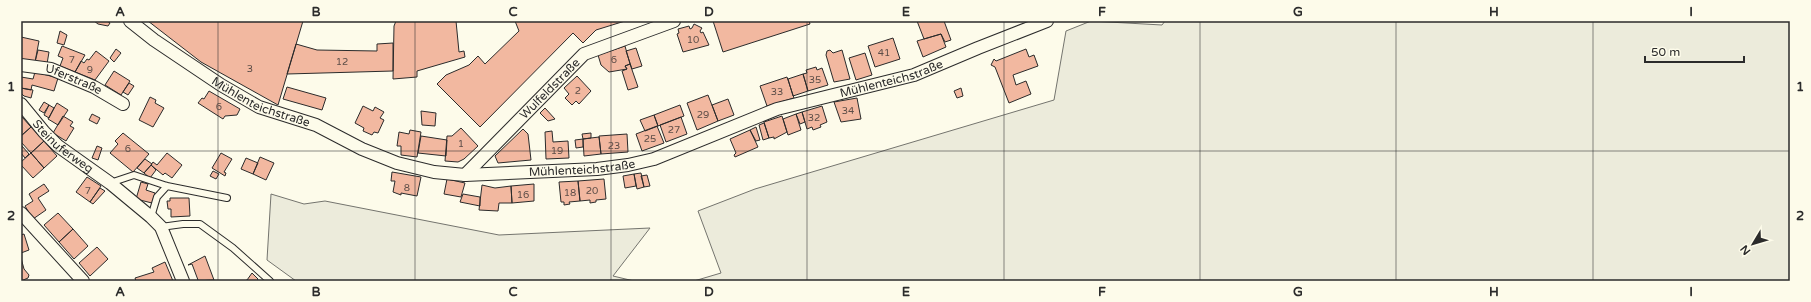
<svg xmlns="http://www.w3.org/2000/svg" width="1811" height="302" font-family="'Varela Round',sans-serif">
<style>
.green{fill:#ecebdb;stroke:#74746e}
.building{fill:#f2b8a0;stroke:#2b2b2b}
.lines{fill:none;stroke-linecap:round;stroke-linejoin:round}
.lane-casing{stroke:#2b2b2b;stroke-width:8}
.street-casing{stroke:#2b2b2b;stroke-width:14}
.lane{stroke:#fdfbea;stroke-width:6}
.street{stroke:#fdfbea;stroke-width:12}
.grid{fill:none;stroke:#2b2b2b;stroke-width:1;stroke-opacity:0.55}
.labels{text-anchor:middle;stroke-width:3;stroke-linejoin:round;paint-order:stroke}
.number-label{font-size:10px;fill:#5d4e48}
.street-label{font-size:12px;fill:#2b2b2b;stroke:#fdfbea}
.neatline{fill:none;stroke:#2b2b2b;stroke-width:1.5}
.grid-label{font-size:13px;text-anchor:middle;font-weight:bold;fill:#2b2b2b}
</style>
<rect width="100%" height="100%" fill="#fdfbea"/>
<path class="green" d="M1091,21L1162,25L1165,21H1790V281H694L721,273L698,211L755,189L1054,100L1066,31Z
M271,194L304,204L325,201L499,235L650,228L613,276L634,281H296L267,260Z"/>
<path class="building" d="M94,21H107L110,23L108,26L98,24Z
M148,21H303L278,105L201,62Z
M396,21H456L459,52L464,51L465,57L417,71V77L393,79L394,26Z
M515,21H625L596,30L583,43L573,33L480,127L437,84L446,75L469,65L478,56L485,64L519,31Z
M713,21H809L810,24L723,52Z
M917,21H944L951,40L945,42L941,34L924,39Z
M694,24L702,28L700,31L701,33L703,32L709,45L683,52L677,34L679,33L678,29L689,26L690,29L692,28Z
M60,31L67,35L64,45L57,43Z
M941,34L946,47L923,57L917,41Z
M21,37L39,41L35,62L21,59Z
M893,38L900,59L875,67L868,46Z
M393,43V71L287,74L296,44L317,50L377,51V44Z
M62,46L85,55L75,72L60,66L63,58L58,56Z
M625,46L630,64L625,66L627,69L609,72L601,65L598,55Z
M636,48L642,66L632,69L626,51Z
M116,49L121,53L114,62L110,58Z
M1026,49L1029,57L1034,55L1038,66L1013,75L1016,85L1026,81L1031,94L1009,103L995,67L991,65L994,59L996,61Z
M38,50L49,52L47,64L35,62Z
M830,50L833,53L842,50L850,79L834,82L826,55L827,51Z
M96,51L109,61L95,80L75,72L81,61L84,63L87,59L89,60Z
M865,53L872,75L856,80L849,58Z
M630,64L638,87L628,90L622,71L627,69L625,66Z
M816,67L817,70L822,68L828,85L808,91L803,74L807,73L806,70Z
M114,71L130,81L121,95L105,85Z
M35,72L58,78L54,91L32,85L31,90L21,88V77L33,79Z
M803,74L808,91L793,96L788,79Z
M577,76L591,91L579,104L576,101L572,105L565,98L569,94L564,88Z
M787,77L794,98L767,106L760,86Z
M129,83L134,86L128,95L123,92Z
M287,87L326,98L322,110L283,99Z
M21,88L33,90L31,98L24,96L21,93Z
M961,88L963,96L957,98L954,91Z
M209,91L240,109L237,115L225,116L223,119L198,103L202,98L204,99Z
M708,95L718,121L697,130L687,103Z
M150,97L156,100L155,103L164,108L153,127L139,120Z
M857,98L861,119L841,122L834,102Z
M728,99L734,115L718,121L712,105Z
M44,102L49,105L44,113L39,110Z
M57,103L68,110L58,125L48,119Z
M49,105L54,108L49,118L44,115Z
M680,105L684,116L658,126L654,115Z
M363,106L373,111L375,107L384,112L380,118L384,120L378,133L374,132L372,135L363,131L364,128L355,123Z
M822,106L827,122L820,125L821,127L813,130L812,127L807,129L802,112Z
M545,108L555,119L548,121L540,113Z
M421,111L436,113L435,126L422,125Z
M802,112L805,122L800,124L796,114Z
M92,114L100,118L97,124L89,120Z
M796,114L801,130L788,135L783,119Z
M654,115L658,126L645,131L640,120Z
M63,116L73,122L70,126L74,128L66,141L53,133Z
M782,116L787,132L774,139V137L769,138L764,122Z
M22,117L31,127L21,136V119Z
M681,117L687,134L666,142L660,125Z
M764,123L769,138L763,140L759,125Z
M657,126L664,143L642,151L636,134Z
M31,127L44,141L31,153L21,142V136Z
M756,127L760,140L756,141L750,130Z
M461,128L478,146L464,159L458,162L445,161L447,136H452Z
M523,129L528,134L531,160L498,163L495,156Z
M410,130L421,132L417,157L401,155V146H397L399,132L409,134Z
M750,130L758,147L735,157L734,155L736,153L730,139Z
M552,131L553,142L568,141L569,158L546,159L545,132Z
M123,133L149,154L133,172L110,153L118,144L115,141Z
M591,133V138L583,139L582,134Z
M627,134L628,152L601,154L599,136Z
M421,136L447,140L446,156L418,153Z
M599,137L601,154L584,156L583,139Z
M583,139V147L576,148L575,140Z
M44,141L57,156L44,168L31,153Z
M22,146L29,154L25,158L21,153Z
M97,146L102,148L98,160L92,158Z
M31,153L44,168L33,178L21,165V162Z
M167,153L182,165L172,178L165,173L163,175L151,165L153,162L157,165Z
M221,153L232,159L224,172L226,173L225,176L212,168Z
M260,157L274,163L266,180L253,174Z
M246,158L258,163L253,174L241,169Z
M145,159L152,164L144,173L137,168Z
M151,165L156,170L150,178L144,173Z
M213,171L219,174L216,179L210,176Z
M392,172L421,177L417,196L401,193V195L393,192L395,181H391Z
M641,173L644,187L637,189L634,174Z
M634,174L636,186L625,188L623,176Z
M647,175L650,186L644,187L641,176Z
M87,177L101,186L90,202L76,192Z
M447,179L465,183L461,197L444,194Z
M604,179L606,199L596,200V202L590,203V200L580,201L578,181Z
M578,181L580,201L569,202L570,204L564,205V202H561L559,182Z
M141,182L148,184L146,190L155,193L152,203L136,199Z
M44,184L49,191L38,198L46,210L33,219L25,206L33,201L29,194Z
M534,184V201L512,203L511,186Z
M482,185L495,188L511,186L512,203H499L498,211L479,210Z
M100,188L105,191L93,204L90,202Z
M463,194L480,197V206L460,202Z
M170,198H189L190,216L171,217V209H168L167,201H170Z
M58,213L73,229L59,242L44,225Z
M73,229L88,246L74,259L59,242Z
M24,234L29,250L21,253V235Z
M97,247L108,259L90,276L79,263Z
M205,256L214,280L195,281L198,280L192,264L188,265Z
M21,258L24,269L29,275L28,278L21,281Z
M165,262L173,281H136L135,278L154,272L152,268Z
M252,273L258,279L257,281H245L247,280Z"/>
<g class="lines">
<defs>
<path id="lane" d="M110,183L134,175L167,186L227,198
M151,217L157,197L167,186
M161,227L183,224H200L233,248L270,281"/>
<g id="street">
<path id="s1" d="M130,21L154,40L221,85L259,107L316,125L362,149L397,163L434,172L465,175L597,169L628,165L654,159L777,109L914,75L978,48L1047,21"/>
<path id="s2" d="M21,65L51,69L94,87L123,104"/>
<path id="s3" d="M21,104L44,132L58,146L110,183L151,217L161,227L183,281"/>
<path id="s4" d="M465,175L584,54L674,21"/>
<path d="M21,213L83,281"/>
</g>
</defs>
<use href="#lane" class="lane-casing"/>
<use href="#street" class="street-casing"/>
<use href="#lane" class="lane"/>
<use href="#street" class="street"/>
</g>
<path class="grid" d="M218,21V281M415,21V281M611,21V281M807,21V281M1004,21V281M1200,21V281M1396,21V281M1593,21V281M21,151H1790"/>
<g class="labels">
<g class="number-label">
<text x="693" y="43">10</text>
<text x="884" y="56">41</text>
<text x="72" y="63">7</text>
<text x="614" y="63">6</text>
<text x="342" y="65">12</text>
<text x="250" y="72">3</text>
<text x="90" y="73">9</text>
<text x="815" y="83">35</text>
<text x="578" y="94">2</text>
<text x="777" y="95">33</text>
<text x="219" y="110">6</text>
<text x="848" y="114">34</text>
<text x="703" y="118">29</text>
<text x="814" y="121">32</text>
<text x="674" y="133">27</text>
<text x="650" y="142">25</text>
<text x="461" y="147">1</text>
<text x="614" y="149">23</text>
<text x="128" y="152">6</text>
<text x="557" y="154">19</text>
<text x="407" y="191">8</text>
<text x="88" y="194">7</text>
<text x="592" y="194">20</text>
<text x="570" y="196">18</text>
<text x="523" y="198">16</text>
</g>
<g class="street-label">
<text dy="4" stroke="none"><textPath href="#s1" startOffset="815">Mühlenteichstraße</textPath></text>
<text dy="4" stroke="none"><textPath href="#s2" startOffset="55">Uferstraße</textPath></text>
<text dy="4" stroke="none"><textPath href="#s4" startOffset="121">Wulfeldstraße</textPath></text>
<text dy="4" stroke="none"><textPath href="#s1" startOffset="155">Mühlenteichstraße</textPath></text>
<text dy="4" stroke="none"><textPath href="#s3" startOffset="60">Steinuferweg</textPath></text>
<text dy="4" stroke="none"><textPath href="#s1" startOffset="491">Mühlenteichstraße</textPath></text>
</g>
</g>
<rect width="1811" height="302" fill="none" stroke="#fdfbea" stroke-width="44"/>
<g transform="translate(1753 244) rotate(232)" stroke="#fdfbea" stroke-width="3" paint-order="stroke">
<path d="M0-3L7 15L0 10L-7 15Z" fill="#2b2b2b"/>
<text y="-6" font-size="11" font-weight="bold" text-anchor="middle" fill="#2b2b2b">N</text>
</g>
<path d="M1645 56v6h99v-6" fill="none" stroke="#2b2b2b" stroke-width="2"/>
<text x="1651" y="56" font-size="12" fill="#2b2b2b" stroke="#fdfbea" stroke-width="3" paint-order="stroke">50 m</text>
<rect x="22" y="22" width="1767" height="258" class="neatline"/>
<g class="grid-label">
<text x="120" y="16">A</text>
<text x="316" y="16">B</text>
<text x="513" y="16">C</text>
<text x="709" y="16">D</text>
<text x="906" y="16">E</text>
<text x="1102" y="16">F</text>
<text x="1298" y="16">G</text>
<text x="1494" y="16">H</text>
<text x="1691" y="16">I</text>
<text x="11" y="91">1</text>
<text x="1800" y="91">1</text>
<text x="11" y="220">2</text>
<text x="1800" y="220">2</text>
<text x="120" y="296">A</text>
<text x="316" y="296">B</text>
<text x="513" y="296">C</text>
<text x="709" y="296">D</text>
<text x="906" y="296">E</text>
<text x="1102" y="296">F</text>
<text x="1298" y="296">G</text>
<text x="1494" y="296">H</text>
<text x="1691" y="296">I</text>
</g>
</svg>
